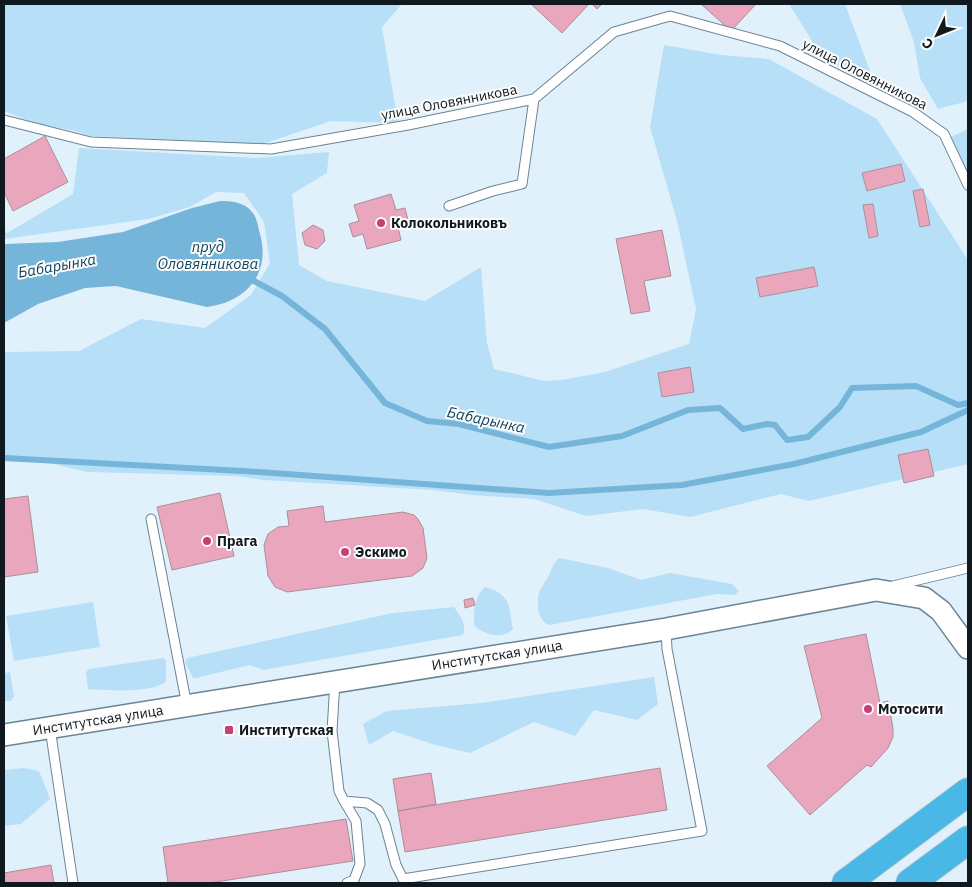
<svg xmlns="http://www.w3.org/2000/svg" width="972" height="887" font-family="'IBM Plex Sans',sans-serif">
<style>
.green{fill:#b7dff7}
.water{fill:#75b5d9}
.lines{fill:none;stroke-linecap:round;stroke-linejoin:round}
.stream{stroke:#75b5d9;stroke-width:6}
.building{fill:#eaa6bc;stroke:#ab8f97}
.service-casing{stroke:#6b8493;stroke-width:11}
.tertiary-casing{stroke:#6b8493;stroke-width:24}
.trunk-casing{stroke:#cfd1d2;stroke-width:30}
.service{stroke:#fff;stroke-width:9}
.tertiary{stroke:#fff;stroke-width:21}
.trunk{stroke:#4ab8e7;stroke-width:28}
.poi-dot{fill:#c73e78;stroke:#fcfcfc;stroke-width:2}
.labels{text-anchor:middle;stroke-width:4;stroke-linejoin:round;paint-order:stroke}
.street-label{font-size:14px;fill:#10191f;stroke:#fcfcfc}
.poi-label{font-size:14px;font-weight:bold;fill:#10191f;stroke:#fcfcfc;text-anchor:start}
.water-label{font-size:15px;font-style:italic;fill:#10445e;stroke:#fcfcfc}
</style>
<rect width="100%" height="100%" fill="#e1f1fb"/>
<path class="green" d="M4,4H402L382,27L398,123L331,121L263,144L91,136L71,130L34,123L4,111Z
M789,4H845L876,87L822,57Z
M900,4H968V101L938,109L920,78L914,42Z
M664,45L721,55L769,59L877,119L968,260V464L809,501L781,494L690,517L643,509L586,516L534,499L472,495L433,490L264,480L236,476L87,472L45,462L4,461V352L79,351L141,319L205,328L251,295L270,263L264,222L244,193L216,192L190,207L148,219L4,239V228L7,233L73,194L79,148L256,158L329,152L327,173L292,194L299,265L327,281L425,301L481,267L487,343L494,369L544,381L562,380L605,372L689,344L696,309L677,221L650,127Z
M968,129V177L949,138Z
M559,558L608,568L641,580L670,573L732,584L739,591L735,595L717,594L549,625C538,621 536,604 539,593C541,587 546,581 549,575C552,569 553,563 559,558Z
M485,587C512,595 508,605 513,629C502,640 484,635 474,625C474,610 474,597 485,587Z
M93,602L100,647L14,661L6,616Z
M454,607C461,617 467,624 463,635L263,670L250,665L196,678H193L185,662L187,658L393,613Z
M163,658L166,660V682C146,694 110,690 88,689L86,672L89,669Z
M10,672L14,697L11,701H4V673Z
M654,677L658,704L637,720L594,710L575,736L534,722L470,753L436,745L393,731L369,745L363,724L387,711L481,703Z
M24,768L39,771L50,799L21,824L4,826V770Z"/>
<path class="water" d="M220,201C231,201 245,202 252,212C257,217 258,227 260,234C271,274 246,302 207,307L116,286L85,288L38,304L4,323V244L58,242L123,232L192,208Z"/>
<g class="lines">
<path class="stream" d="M246,281H254L282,296L325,329L385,403L427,421L459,424L549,447L622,436L688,410L720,408L743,429L767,424L775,425L787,440L808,437L840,407L852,388L916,386L958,405L968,403
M4,458L259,472L549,493L682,485L794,464L921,432L968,410"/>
</g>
<path class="building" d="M531,4H589L562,33Z
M592,4H602L597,9Z
M701,4H756L731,31Z
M45,136L68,182L13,211L4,192V159Z
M901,164L905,181L867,191L862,173Z
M923,189L930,225L920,227L913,191Z
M391,194L396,210L405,208L409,224L398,227L401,240L367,249L363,234L353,237L349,224L359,221L354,205Z
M873,204L878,236L869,238L863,205Z
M313,225L323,230L325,241L317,249L305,245L302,233Z
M662,230L671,276L644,281L650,311L631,314L616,239Z
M814,267L818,286L760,297L756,278Z
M690,367L694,392L662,397L658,373Z
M928,449L934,476L904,483L898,455Z
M220,493L234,556L172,570L157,507Z
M28,496L38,572L4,577V499Z
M323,506L325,522L403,512L414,515L418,519L423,528L427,558L423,568L412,576L287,592L275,587L268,576L264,545L268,534L278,527L289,526L287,511Z
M473,598L475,605L465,608L464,600Z
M866,634L880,703L888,701L893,728V737L888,748L871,767L867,765L810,815L767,766L822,718L804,646Z
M660,768L667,810L405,852L398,811Z
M431,773L436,804L398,811L393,779Z
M346,819L353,861L209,883H168L163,847Z
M51,865L54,883H4V873Z"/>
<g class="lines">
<defs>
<path id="service" d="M4,120L91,142L271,149L408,125L534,99L614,32L670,16L780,46L913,112L944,134L968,185
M449,206L493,191L522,184L534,99
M151,519L187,706
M893,586L968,568
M335,681L332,731L339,791L344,801L367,803L378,810L385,824L396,865L403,879L702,831L667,649L666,629
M50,728L73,883
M344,801L356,821L360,864L354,880L347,883"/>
<path id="tertiary" d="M4,735L666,629L876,590L924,598L941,611L968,648"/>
<path id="trunk" d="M846,883L968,792
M910,883L968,840"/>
</defs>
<use href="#service" class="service-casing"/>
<use href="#tertiary" class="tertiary-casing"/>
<use href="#trunk" class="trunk-casing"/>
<use href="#service" class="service"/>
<use href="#tertiary" class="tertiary"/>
<use href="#trunk" class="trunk"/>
</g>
<g class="poi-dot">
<circle cx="381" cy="223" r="5"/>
<circle cx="207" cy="541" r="5"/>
<circle cx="345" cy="552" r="5"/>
<circle cx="868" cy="709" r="5"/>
<rect x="224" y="725" width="10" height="10" rx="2.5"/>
</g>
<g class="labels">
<g class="street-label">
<text transform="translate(865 74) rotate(27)" y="5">улица Оловянникова</text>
<text transform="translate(449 102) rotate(-11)" y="5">улица Оловянникова</text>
<text transform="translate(497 655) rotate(-9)" y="5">Институтская улица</text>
<text transform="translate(98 720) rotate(-9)" y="5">Институтская улица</text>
</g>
<g class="poi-label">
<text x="391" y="228">Колокольниковъ</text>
<text x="217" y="546">Прага</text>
<text x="355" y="557">Эскимо</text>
<text x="878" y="714">Мотосити</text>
<text x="239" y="735">Институтская</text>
</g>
<g class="water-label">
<text x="208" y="252">пруд<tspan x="208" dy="17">Оловянникова</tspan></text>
<text transform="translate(57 266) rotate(-10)" y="5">Бабарынка</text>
<text transform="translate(486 420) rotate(12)" y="5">Бабарынка</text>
</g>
</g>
<rect width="972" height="887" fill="none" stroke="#10191f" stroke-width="10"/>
<g transform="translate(937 35) rotate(227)" stroke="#fcfcfc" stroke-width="4" paint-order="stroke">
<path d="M0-4L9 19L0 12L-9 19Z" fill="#10191f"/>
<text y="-8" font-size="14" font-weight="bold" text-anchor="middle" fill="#10191f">С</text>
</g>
</svg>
